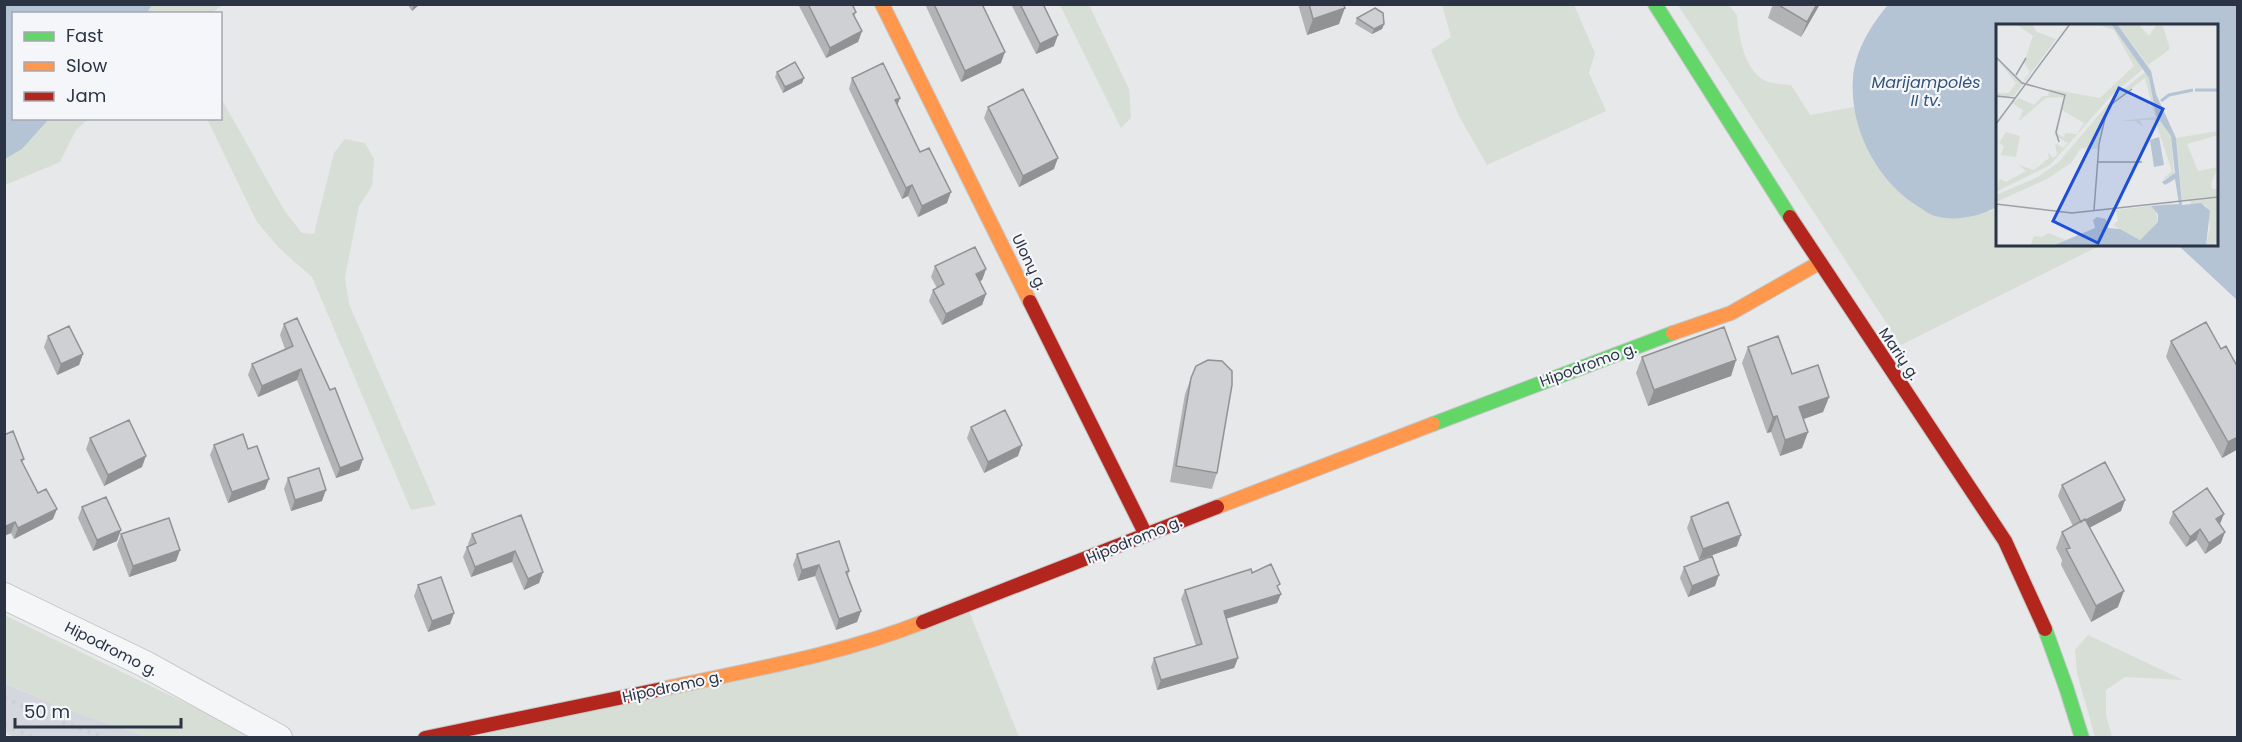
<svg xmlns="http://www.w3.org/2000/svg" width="2242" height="742" font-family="Poppins,sans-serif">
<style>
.built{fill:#d4d7dd}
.green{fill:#d6ded6}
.water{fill:#b4c4d5}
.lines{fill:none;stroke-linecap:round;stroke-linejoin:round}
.street-casing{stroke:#c4c6c8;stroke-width:28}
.fast-casing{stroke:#c4c6c8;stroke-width:16}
.slow-casing{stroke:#c4c6c8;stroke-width:16}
.jam-casing{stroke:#c4c6c8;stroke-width:16}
.street{stroke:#f5f6f7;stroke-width:26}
.fast{stroke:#63d668;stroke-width:14}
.slow{stroke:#ff974d;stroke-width:14}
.jam{stroke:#b3261e;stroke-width:14}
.rail{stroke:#cecfd2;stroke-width:4.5;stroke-dasharray:3 6;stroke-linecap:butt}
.wall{fill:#b1b3b5}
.shaded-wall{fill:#909294}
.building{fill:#ced0d3;stroke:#909294;stroke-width:1.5}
.labels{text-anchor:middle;stroke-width:4.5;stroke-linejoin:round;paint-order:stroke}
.street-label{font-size:15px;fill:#2b3445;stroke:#f4f6f9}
.water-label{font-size:16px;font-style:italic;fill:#34527a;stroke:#f4f6f9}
.inset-river{fill:none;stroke:#b4c4d5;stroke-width:3}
.inset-road{fill:none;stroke:#9ba0a8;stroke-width:1.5}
.view{fill:#1d4ed8;fill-opacity:0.15;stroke:#1d4ed8;stroke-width:3}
.inset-edge{fill:none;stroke:#2b3445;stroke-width:3}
</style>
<rect width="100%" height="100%" fill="#e6e8ea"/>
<path class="built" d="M4,683L58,706L148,737L18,738L5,733Z"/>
<path class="green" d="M152,5H222L212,13L147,14Z
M1060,5H1089L1129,89L1131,118L1121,128Z
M1442,5H1574L1595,53L1589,73L1606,111L1487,165L1459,116L1431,50L1451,37Z
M1678,5H1728L1737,15C1738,35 1745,74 1768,82C1775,84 1784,84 1791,85L1810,115L1854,107L1862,137L1989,212L1997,207L1998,244L2101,245L1901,345Z
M221,98L285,212L302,233L314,234L334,153L345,139L365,143L374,159L372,186L359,206L354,231L345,277L349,304L436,505L411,510L312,277L280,249L257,222L207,119L220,118Z
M49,119H88L76,130L60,162L5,185L4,159L22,149Z
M969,611L1019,737L470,738Z
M4,615L256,737H148L58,706L5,683Z
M2088,635L2183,680L2125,677L2106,690V715L2112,737H2095L2077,673L2075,650Z"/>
<path class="water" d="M4,5H152L147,13L14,14V118L49,119L22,149L5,159Z
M1888,5H2237V300L2178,245L2216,244V26H1998L1997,207C1980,216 1955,222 1935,216C1930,215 1924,210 1919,207C1877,182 1849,128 1853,78C1855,51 1871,25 1888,5Z"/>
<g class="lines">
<defs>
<path id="street" d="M4,596L145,664L279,738"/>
<path id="fast" d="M1655,4L1790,217
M1433,424L1673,333
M2045,629L2066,687L2082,738"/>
<path id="slow" d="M882,4L1030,302
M1673,333L1731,313L1819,263
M1217,507L1433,424
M662,689C749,670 840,655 923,622"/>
<path id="jam" d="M1790,217L2005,541L2045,629
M1030,302L1146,535
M923,622L1217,507
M425,738L662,689"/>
</defs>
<use href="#street" class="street-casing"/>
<use href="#fast" class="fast-casing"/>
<use href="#slow" class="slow-casing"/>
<use href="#jam" class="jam-casing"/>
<use href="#street" class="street"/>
<use href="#fast" class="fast"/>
<use href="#slow" class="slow"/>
<use href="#jam" class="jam"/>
<path class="rail" d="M4,698L51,718L106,738
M4,725L34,738"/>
</g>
<path class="wall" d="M407,4H420L412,11Z
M798,4H852L856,12L854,17L862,31L858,42L826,58Z
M925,4H982L1001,63L961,82Z
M1011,4H1043L1054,46L1036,54Z
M1298,4H1343L1339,24L1307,35Z
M1773,4H1820L1801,37L1768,18Z
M1357,18L1384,24L1382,29L1372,34L1355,24Z
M777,72L804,78L802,83L783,93L775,77Z
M852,78L897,106L920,152L947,203L918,217L908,196L902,199L849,89Z
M988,107L1054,169L1019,187L984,118Z
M935,266L986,269L982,280L979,282L986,294L982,305L942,325L929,301L933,290L937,288L931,277Z
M284,324L330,390L363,459L359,470L336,478L297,380L258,397L248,375L252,364L285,349L280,335Z
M48,336L83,354L79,365L57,375L44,347Z
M2171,341L2221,349L2238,449L2222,458L2166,357Z
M1748,347L1829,397L1823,412L1803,419L1808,432L1802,448L1780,456L1771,432L1767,433L1742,363Z
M1642,357L1736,360L1731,376L1648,406L1636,373Z
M1191,378L1217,473L1212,489L1170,482L1185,394Z
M971,427L1018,456L984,473L967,438Z
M4,435L24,459L22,464L53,519L14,539L11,533L4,536Z
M90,438L142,467L104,486L86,449Z
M214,445L265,489L228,503L210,455Z
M288,478L322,501L291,511L284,489Z
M2062,485L2125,500L2121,511L2090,527L2118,607L2091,622L2061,565L2062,560L2056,548L2062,532L2073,526L2058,496Z
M82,507L117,541L93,551L78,518Z
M2173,512L2220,525L2221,543L2205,554L2196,540L2186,547L2169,523Z
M521,515L543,572L539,583L524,590L512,562L471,577L463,557L467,547L469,546L468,544L472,534Z
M1691,517L1737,546L1699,560L1687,528Z
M121,534L180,550L176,561L129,577L117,545Z
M797,554L849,571L848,576L861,611L857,622L836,630L815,576L798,581L793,565Z
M1684,567L1715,586L1688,597L1680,578Z
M1252,573L1279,589L1281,594L1277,603L1226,619L1238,658L1234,668L1157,690L1151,667L1154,658L1196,646L1181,599L1185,590Z
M418,585L454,613L450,624L428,632L414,596Z"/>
<path class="shaded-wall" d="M414,4H420L412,11Z
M1817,4H1820L1801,37L1807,22Z
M1345,8L1339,24L1307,35L1313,19Z
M1384,24L1382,29L1372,34L1374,29Z
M862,31L858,42L826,58L830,48Z
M1058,35L1054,46L1036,54L1040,44Z
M1005,52L1001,63L961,82L965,71Z
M804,78L802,83L783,93L785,87Z
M900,98L896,109L895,100Z
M1058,158L1054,169L1019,187L1023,176Z
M912,185L908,196L902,199L906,188Z
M951,192L947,203L918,217L922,206Z
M986,269L982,280L972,285L976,274Z
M986,294L982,305L942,325L946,314Z
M83,354L79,365L57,375L61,364Z
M1736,360L1731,376L1648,406L1654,390Z
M301,369L297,380L258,397L262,386Z
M1829,397L1823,412L1793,423L1799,407Z
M1777,416L1771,432L1767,433L1773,417Z
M1808,432L1802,448L1780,456L1785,440Z
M2238,437V449L2222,458L2228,442Z
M1022,445L1018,456L984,473L988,462Z
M146,456L142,467L104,486L108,475Z
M363,459L359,470L336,478L340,468Z
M269,479L265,489L228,503L232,492Z
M326,490L322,501L291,511L295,500Z
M2125,500L2121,511L2078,534L2082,523Z
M57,509L53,519L14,539L18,528Z
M2224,514L2220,524L2216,519Z
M15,522L11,533L4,536V527Z
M2200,529L2196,540L2186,547L2190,537Z
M121,530L117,541L93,551L97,540Z
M2225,532L2221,543L2205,554L2209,543Z
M1741,535L1737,546L1699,560L1703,549Z
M180,550L176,561L129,577L133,566Z
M515,551L512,562L471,577L475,567Z
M819,565L815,576L798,581L802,570Z
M543,572L539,583L524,590L528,579Z
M1719,575L1715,586L1688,597L1692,586Z
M2124,591L2118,607L2091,622L2096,606Z
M1281,594L1277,603L1221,620L1224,611Z
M861,611L857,622L836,630L839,619Z
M454,613L450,624L428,632L432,621Z
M1238,658L1234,668L1157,690L1161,680Z"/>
<path class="building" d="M808,4H852L856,12L853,14L862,31L830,48Z
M934,4H982L1005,52L965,71Z
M1020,4H1043L1058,35L1040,44Z
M1309,4H1343L1345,8L1313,19Z
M1777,4H1817L1807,22Z
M1375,8L1383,13L1384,24L1374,29L1357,18Z
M795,62L804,78L785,87L777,72Z
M883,63L900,98L895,100L920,152L929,148L951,192L922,206L912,185L906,188L852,78Z
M1023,89L1058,158L1023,176L988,107Z
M975,247L986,269L976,274L986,294L946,314L933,290L944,284L935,266Z
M297,318L330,390L335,388L363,459L340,468L301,369L262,386L252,364L293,346L284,324Z
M2206,322L2221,349L2226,346L2238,368V437L2228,442L2171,341Z
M69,326L83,354L61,364L48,336Z
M1724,327L1736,360L1654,390L1642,357Z
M1778,336L1792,374L1818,365L1829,397L1799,407L1808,432L1785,440L1777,416L1773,417L1748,347Z
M1208,360L1222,361L1232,371V385L1217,473L1176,466L1191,378L1196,366Z
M1005,410L1022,445L988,462L971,427Z
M129,420L146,456L108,475L90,438Z
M13,431L24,459L21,460L38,493L46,489L57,509L18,528L15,522L4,527V435Z
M243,434L248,449L257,446L269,479L232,492L214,445Z
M2105,462L2125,500L2086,520L2085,519L2081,522L2062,485Z
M319,468L326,490L295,500L288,478Z
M2207,488L2224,514L2216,519L2225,532L2209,543L2200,529L2190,537L2173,512Z
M106,497L121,530L97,540L82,507Z
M1728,502L1741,535L1703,549L1691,517Z
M521,515L543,572L528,579L515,551L475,567L467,547L476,543L472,534Z
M169,518L180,550L133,566L121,534Z
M2085,519L2124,591L2096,606L2066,549L2070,548L2062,532Z
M839,541L849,571L846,572L861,611L839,619L819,565L802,570L797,554Z
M1712,556L1719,575L1692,586L1684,567Z
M1271,564L1280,584L1277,586L1281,594L1224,611L1238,658L1161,680L1154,658L1202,644L1185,590L1251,569L1252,573Z
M441,577L454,613L432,621L418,585Z"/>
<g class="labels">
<g class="street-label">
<text transform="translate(1029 262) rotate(64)" y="5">Ulonų g.</text>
<text transform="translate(1899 354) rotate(56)" y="5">Marių g.</text>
<text transform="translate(1588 365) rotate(-20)" y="5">Hipodromo g.</text>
<text transform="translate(1134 540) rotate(-22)" y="5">Hipodromo g.</text>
<text transform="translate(111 649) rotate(27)" y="5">Hipodromo g.</text>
<text transform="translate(672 687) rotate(-12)" y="5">Hipodromo g.</text>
</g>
<g class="water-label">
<text x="1926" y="88">Marijampolės<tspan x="1926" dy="18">II tv.</tspan></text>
</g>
</g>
<g transform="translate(1996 24)">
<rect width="222" height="222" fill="#e6e8ea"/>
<path d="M20,0H36L41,8L60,15L18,72L0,74V69H13L20,59L0,34L26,59L34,48L28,39L37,12ZM100,0H115L147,45L116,71L54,141L0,168L4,155L10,158L30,147L23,141L38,146L53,134L52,128L57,134L61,131L59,119L67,124L72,119L58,111L69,73L50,74L23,97L27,86L16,79L23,74L38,81L47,72H52L54,65L104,74L138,42L118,6ZM66,86L88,99L81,110L69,109L68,113L61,110ZM121,0H142L153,12L161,0H166L174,25L152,41ZM149,48L153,54L160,91L175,112L178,151L166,156L176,147L159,96H144L147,103L139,97H124L159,93L149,54L112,82L102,125L85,124L75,139L51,155L0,178V171L42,153L63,138L118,73ZM222,107V111L191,120L202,147L222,143L215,160L216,165H222V172L186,176L180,114ZM10,108L24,112L20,133L5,131L8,122L3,119ZM222,174L221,216L218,222H210L214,203L210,181H195L194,177ZM178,179L160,187L162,198L144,216L117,201L122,197L120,186ZM52,209L70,216L56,222H34L38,212L46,213Z" fill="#d6ded6" fill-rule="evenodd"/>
<path d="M115,0H121L155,47L160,70L180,114L186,181L205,179L214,187L210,222H56L99,204L97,196L101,193L110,195L112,204L124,205L144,216L162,198V190L155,182L183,180L179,155L169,161L166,158L179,149L175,112L160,91L153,54ZM163,113L168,141L158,143L154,116Z" fill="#b4c4d5"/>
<path class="inset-river" d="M199,66H222M165,77L173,71L197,66"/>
<path class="inset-road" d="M0,33L26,59L69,71L60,108L63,118M20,51L30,34M0,72L19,74M0,100L74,0M102,138H146M0,180L76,189L222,173M98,186L103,120L110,90L113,82L136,65"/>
<path class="view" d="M123,64L167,85L102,219L57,197Z"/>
<rect width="222" height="222" class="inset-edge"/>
</g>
<rect width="2242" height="742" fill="none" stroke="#2b3445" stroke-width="12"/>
<rect x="12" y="12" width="210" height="108" fill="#f4f6f9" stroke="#a4a8b1" stroke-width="1.5"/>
<rect x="24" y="32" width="30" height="9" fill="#63d668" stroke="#a4a8b1" stroke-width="1.5"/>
<text x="66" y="42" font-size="18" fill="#2b3445">Fast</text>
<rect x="24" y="62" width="30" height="9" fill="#ff974d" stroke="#a4a8b1" stroke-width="1.5"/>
<text x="66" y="72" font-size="18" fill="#2b3445">Slow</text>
<rect x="24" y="92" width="30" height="9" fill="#b3261e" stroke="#a4a8b1" stroke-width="1.5"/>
<text x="66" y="102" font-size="18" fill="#2b3445">Jam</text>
<path d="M15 718v9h166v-9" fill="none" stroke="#2b3445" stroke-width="3"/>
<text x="24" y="718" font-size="18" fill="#2b3445" stroke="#f4f6f9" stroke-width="4.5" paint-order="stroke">50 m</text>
</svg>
